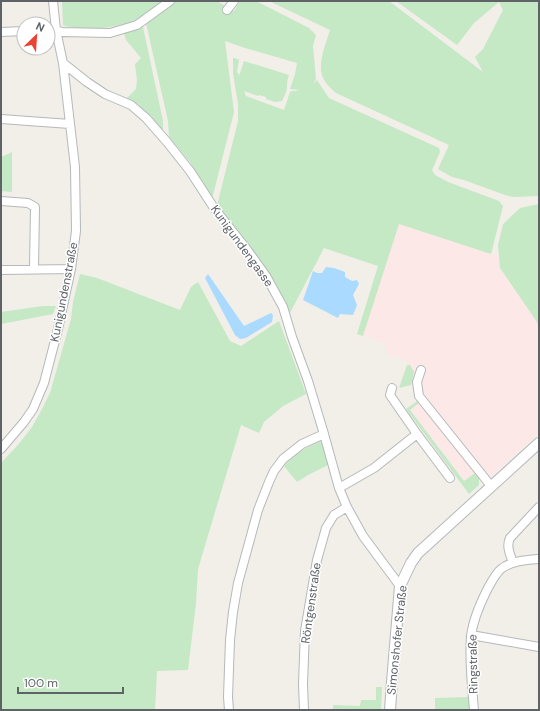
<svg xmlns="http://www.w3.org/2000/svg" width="540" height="711" font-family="'DM Sans',sans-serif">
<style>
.medical{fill:#fce8e6}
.green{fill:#c5e8c5}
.water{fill:#aadaff}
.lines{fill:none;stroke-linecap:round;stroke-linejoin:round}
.minor-casing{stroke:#b5b8bc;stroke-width:10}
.tertiary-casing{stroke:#b5b8bc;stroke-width:12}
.minor{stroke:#fff;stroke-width:8}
.tertiary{stroke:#fff;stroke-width:10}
.labels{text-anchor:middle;stroke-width:3;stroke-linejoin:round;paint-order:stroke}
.street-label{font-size:12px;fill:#5f6368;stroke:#fff}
</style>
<rect width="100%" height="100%" fill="#f1efe8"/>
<path class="medical" d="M398,224L499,256L500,268L537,322L539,329V352L538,353L539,357V433L489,478L481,469L465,481L410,409L419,400L411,385L414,372L410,366L407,365L406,360L388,355L384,343L363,336Z"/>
<path class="green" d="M62,1H165C156,7 143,18 133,21C117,28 79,32 63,25Z
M176,1H217L234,11L240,1H256L309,28L316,35L313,46L316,79L313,84L317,80L329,98L331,99L439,148L440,152L432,170L435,175L448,182L499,201L503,206L491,254L399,224L363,336L357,334L378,266L324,248L290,313L267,269L217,206L238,121V104L233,73V58H235L239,60L237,72L239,74L238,76H239L244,61L289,75C287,81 287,83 287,88C286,93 284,97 282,101L275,102L266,99V97L259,95L258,96L244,91L246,96L284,110L290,92L292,91H296L299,90L290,89L295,74L297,63L245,48L225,41L234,112L212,199L190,162L169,137L168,121L146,23L166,9Z
M269,1H389L483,72L475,57L483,49L503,10L499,2L474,23L457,45L396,1H535L539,3V196L513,197L505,195L464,180L452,177L438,169L449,145L336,93C330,88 324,82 322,75C318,62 326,43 330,30Z
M143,27L163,121V131L138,104L126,99L136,89L137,80L135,64L141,58L126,40L124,33Z
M12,152V192L1,191V157Z
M539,204V329L537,322L500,268L498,245L503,224L520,208Z
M80,274L97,278L180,310L191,287L198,282L230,341L241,346L279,321L306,394L283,406L264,422L259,433L241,425L198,569L196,603L188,670L157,671L155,710H1V463L18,445L32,427L41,411L50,393L71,319L73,302Z
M43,306H56L53,314L1,324V312Z
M407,365H410L414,372L411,385L399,388Z
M419,400L421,401L410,410L464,481L475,473L479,478V485L469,494L406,409Z
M320,441L323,444L328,465L308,475L297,482L284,466C294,455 306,447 320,441Z
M376,687H382L381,710H333V705L360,706L361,700H376Z
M469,697L470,710H435V698Z"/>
<path class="water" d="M326,267L334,268L345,272V277L352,281L357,280L359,284L353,295L357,305L353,315L340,314L338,318L303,300L313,271L317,273H322Z
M208,274L244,326L271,313L273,315L272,322L246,338L240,339L235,335L205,278Z"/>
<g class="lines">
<defs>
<path id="minor" d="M227,10L234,1
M48,31L56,30L62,32L110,33L137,25L170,1
M1,32L24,31
M63,63L87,82L105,94L131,105L146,118L167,142L190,171L214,208L248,251L266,276L283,307L292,337L308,381L324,434L339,488L347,507L363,536L400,586
M1,119L70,124
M1,201L28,203L35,207L34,269
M1,270L71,269
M421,370L417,382L419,396L491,486
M392,388L390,395L417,434
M1,449L24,422L33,409L44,383L58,329L71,269L76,231L75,167L63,63L56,30L53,1
M339,488L374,468L417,434L450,478
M513,563C510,554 506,546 510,538L539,507
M471,635L539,647
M229,710L228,697L230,640L233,612L238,583L258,510L269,482L274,471L283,459L302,444L324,434
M304,710L303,684L305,631L317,560L326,528L334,515L347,507
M474,710C472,686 469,661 471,636C473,620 480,604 487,590C491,583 495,574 501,569C511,561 526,560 539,559"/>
<path id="tertiary" d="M390,710L392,682L400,586L411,563L418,553L428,544L539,443"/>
</defs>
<use href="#minor" class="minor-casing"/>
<use href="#tertiary" class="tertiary-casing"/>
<use href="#minor" class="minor"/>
<use href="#tertiary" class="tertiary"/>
</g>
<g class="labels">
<g class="street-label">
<text transform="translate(242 246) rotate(54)" y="4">Kunigundengasse</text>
<text transform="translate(64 292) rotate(-79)" y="4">Kunigundenstraße</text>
<text transform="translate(311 603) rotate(-82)" y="4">Röntgenstraße</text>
<text transform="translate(397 640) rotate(-84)" y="4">Simonshofer Straße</text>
<text transform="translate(473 664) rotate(-91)" y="4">Ringstraße</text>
</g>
</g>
<rect width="540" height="711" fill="none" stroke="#5f6368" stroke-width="4"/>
<g transform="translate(36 36) rotate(25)"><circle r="19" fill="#ffffff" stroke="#bfc1c3"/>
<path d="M0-3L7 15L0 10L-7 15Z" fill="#ea4335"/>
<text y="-6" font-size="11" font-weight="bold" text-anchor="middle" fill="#5f6368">N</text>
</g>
<path d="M18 687v6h105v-6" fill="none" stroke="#5f6368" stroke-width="2"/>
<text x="24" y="687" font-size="12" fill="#5f6368" stroke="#ffffff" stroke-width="3" paint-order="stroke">100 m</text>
</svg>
